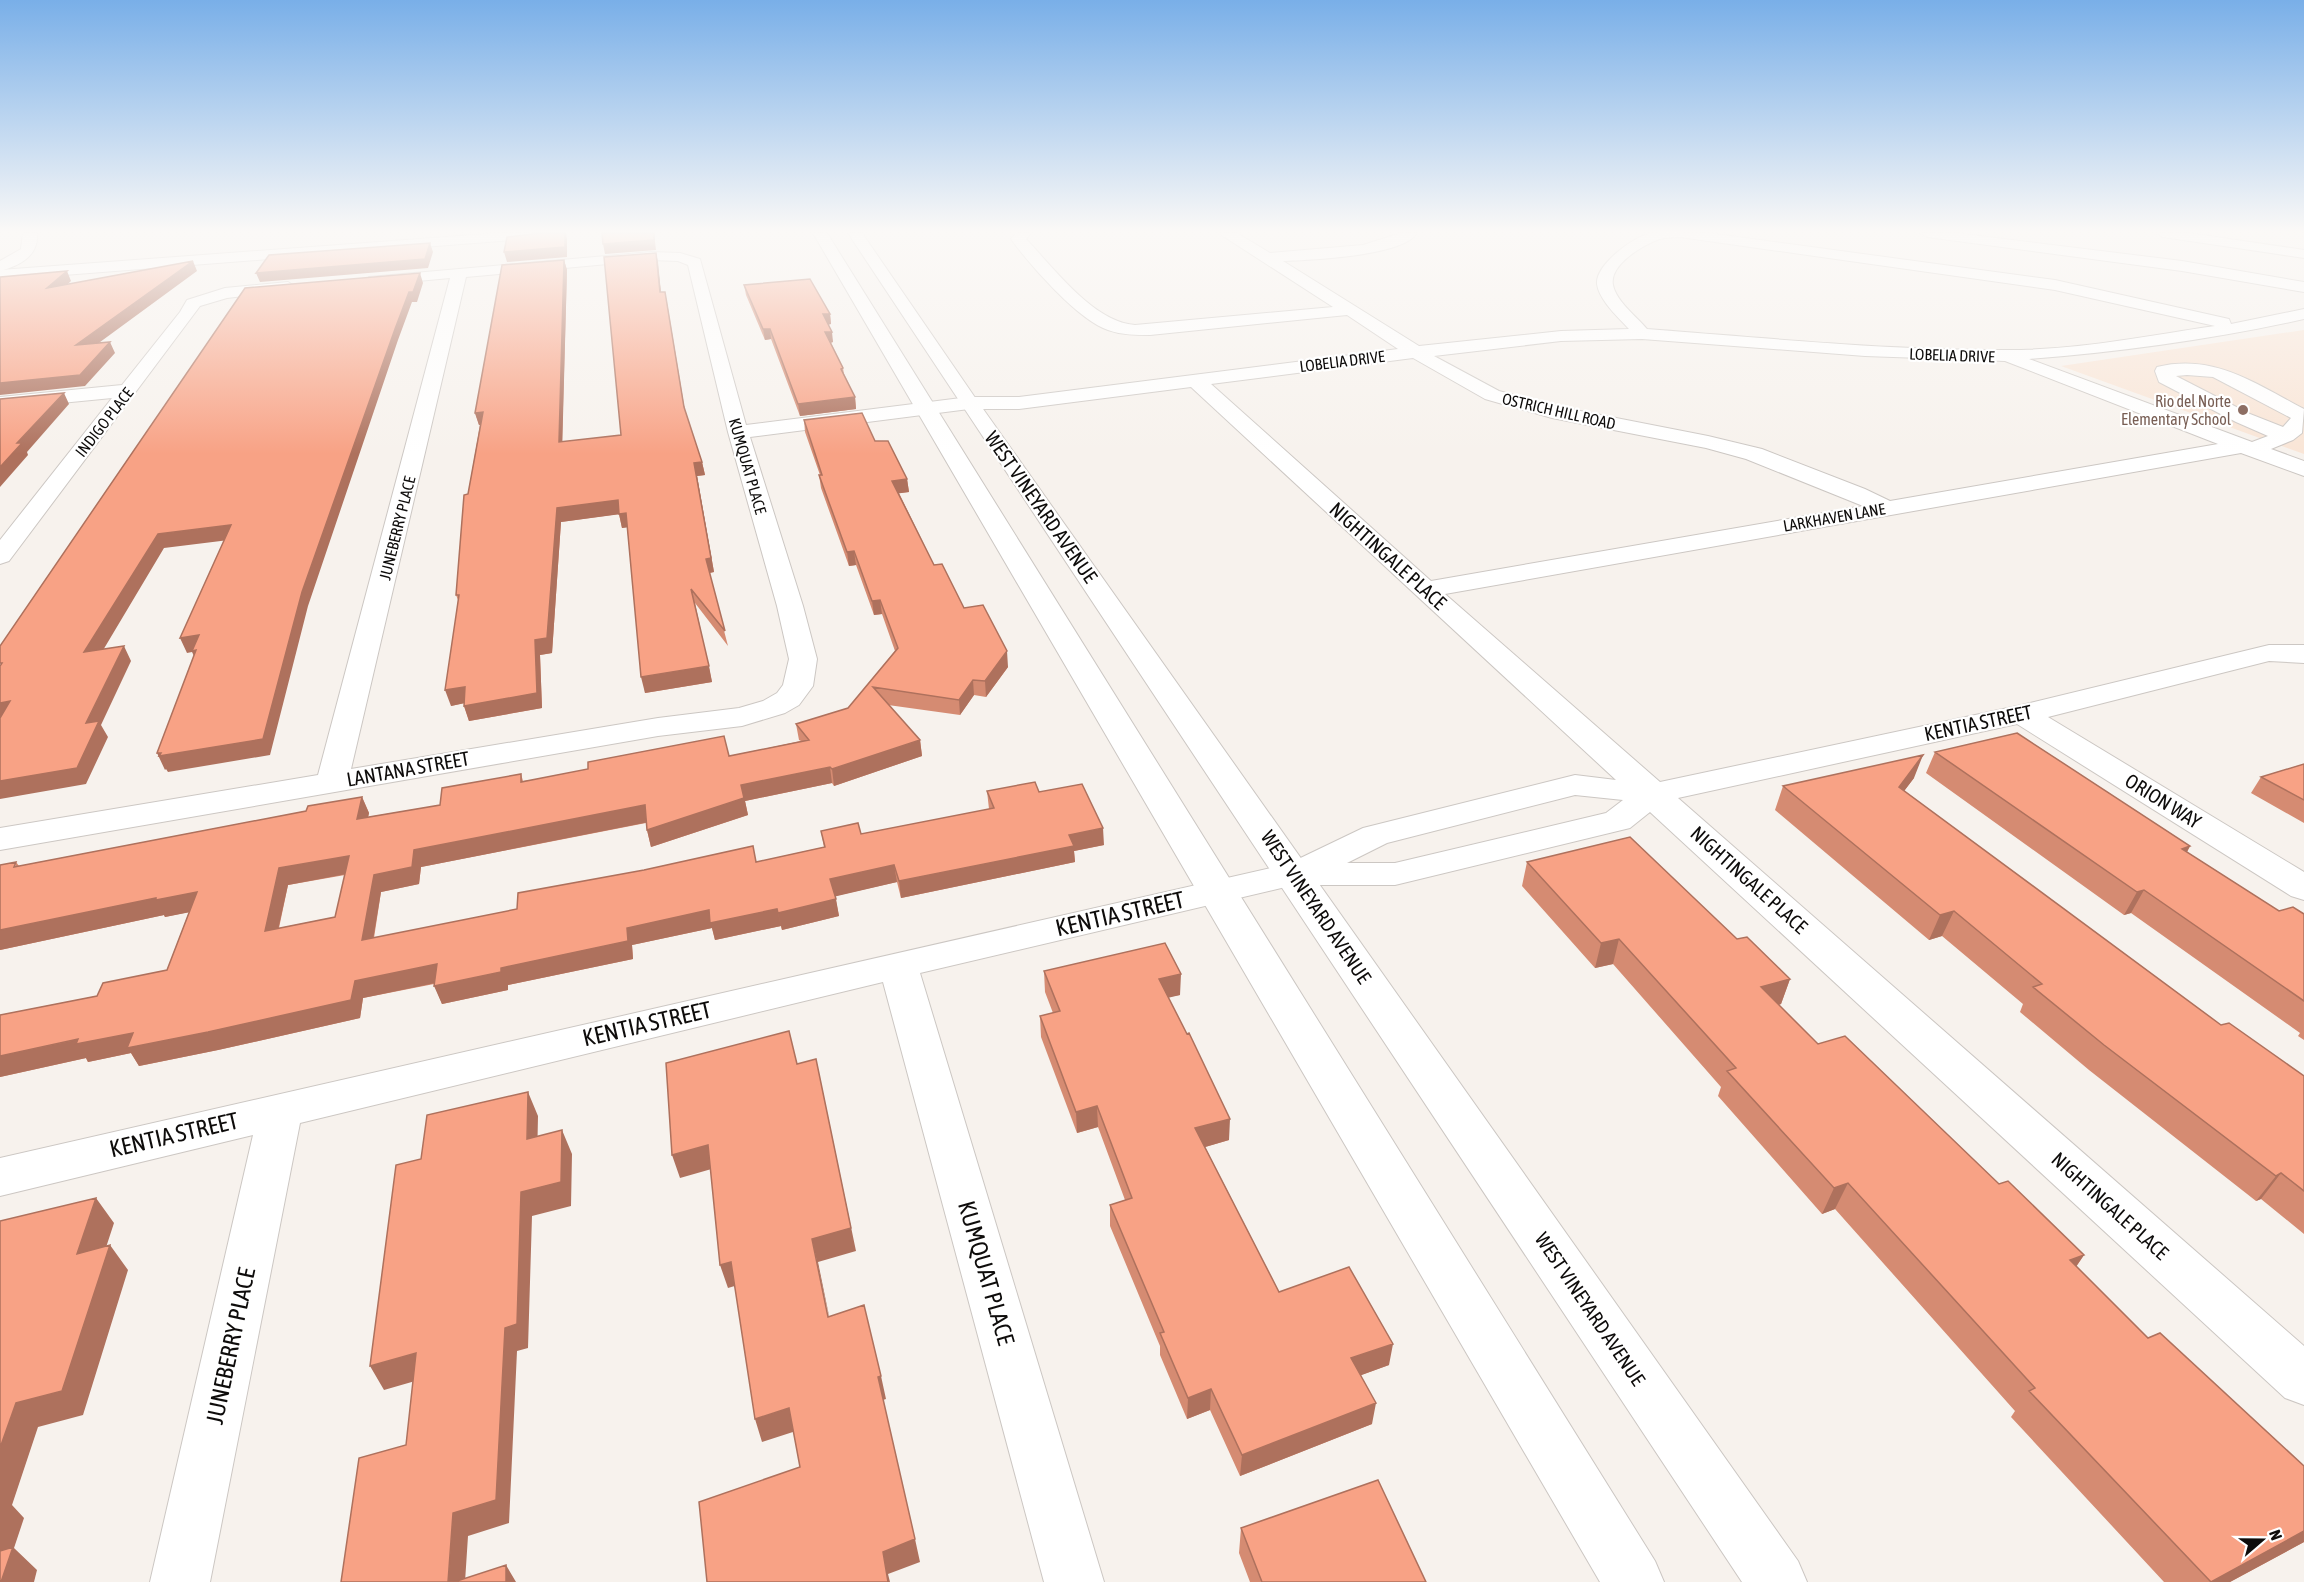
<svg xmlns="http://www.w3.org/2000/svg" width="2304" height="1582" font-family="'Asap Condensed',sans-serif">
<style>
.education{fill:#f9e5d6}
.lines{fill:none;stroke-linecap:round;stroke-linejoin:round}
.minor-casing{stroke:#ccc7c3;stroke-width:2}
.major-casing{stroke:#ccc7c3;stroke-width:2}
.minor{fill:#fff;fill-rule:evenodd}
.major{fill:#fff;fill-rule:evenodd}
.wall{fill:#d58b72;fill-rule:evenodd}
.shaded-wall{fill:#ae715d}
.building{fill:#f8a285;stroke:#ae715d;stroke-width:1.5;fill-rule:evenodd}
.education-dot{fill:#8d6e63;stroke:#fff;stroke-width:2}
.labels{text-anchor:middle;stroke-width:4.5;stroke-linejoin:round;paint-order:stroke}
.far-street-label{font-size:16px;fill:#0e0c0b;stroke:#fff}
.far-education-label{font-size:16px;fill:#785e54;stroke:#fff;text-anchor:end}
.street-label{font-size:20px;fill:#0e0c0b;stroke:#fff}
.near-street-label{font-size:24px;fill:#0e0c0b;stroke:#fff}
</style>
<rect width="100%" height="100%" fill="#f7f2ed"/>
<path class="education" d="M2304,330V454L2061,366Z"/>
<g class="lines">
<defs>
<path id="minor" d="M23,233H37C39,256 19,266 0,271V261L21,249Z
M1016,233H1031L1026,239C1054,268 1093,322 1135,325L1333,307L1223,236L1221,233H1237L1270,253L1363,245L1401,233H1417C1403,256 1310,260 1283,261L1419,346L1561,331L1629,329C1618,317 1599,300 1597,284C1595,265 1635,235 1652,233C1670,230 1690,233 1708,233L2055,280L2229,319L2231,324L2304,309V319C2214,339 2121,352 2029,359L2252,442L2268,436L2236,422L2159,382L2155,371L2157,367C2214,353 2256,384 2304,409L2302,433L2293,440L2271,449L2304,461V476L2241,453L1445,594L1660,782L2022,705L2269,645H2304V663L2269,661L2048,717L2304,872V900L2291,896L2017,724L1678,798L2304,1346V1405L2285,1398L1650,812L1630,828L1395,885H1294L920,973L1104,1582H1044L883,982L300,1123L210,1582H150L253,1135L0,1196V1158L1288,864L1363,828L1575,775L1616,780L1191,387L1019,409H969L750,437L803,606L817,659L813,686L799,705L785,713L742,726L658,736L0,850V828L318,775L450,278L375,285L367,280L369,277L651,252L680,253L700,259L746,425L969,397H1019L1398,349L1347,315L1150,335C1136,335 1122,335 1108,330C1078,320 1030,265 1011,239ZM1680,237L2055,290L2215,326C2145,336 2073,351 2002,350C1884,350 1765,338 1647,329C1637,317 1616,301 1613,285C1609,265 1642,246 1657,240C1664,237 1672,238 1680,237ZM651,260L678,261L688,265L728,432L777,606L789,659L783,685L777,693L763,701L739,708L658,718L351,769L466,277ZM1642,339L1865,356L2005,361L2218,444L1890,501L1865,489L1762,449L1708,436L1555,406L1499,391L1434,356L1561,341ZM1413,358L1485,399L1552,418L1706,448L1746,459L1863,506L1431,581L1211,384ZM2187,375L2213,377L2291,418L2283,427L2250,414L2176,376ZM1575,795L1623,800L1606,813L1395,863H1347L1387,843Z
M1920,233H1956L2182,261L2304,282V292L2182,271L1927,237Z
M2156,233H2189L2304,250V258L2163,237Z
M288,282L296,287L294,290L227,298L200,306L9,561L0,564V540L112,398L0,409V397L122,385L180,312L187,300L225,288Z"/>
<path id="major" d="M500,233H557L550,237L0,280V270Z
M813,233H827L1655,1561L1664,1582H1600Z
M848,233H862L976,399L1798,1561L1807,1582H1742Z"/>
</defs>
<use href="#minor" class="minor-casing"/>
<use href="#major" class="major-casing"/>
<use href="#minor" class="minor"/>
<use href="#major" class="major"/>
</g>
<path class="wall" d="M656,253L661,292H665L667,302L685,411L702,462L705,475L697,476L714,572L709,573L728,646L695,603L712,682L645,693L627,527L622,528L619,514L561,522L552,653L540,655L542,708L469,721L464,706V703L451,706L458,600L456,595L468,494L480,425H479L475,413L564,260L567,270L562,442L621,435Z
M744,285L830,314L831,324L828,325L833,342L831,343L843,368L844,374L855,397L856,409L800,416L771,339L765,340L746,295Z
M804,420L875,441L907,479L909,492L899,493L934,565L964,608L1008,667L986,697L974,695L960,715L888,705L920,740L922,756L834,786L832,783L745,801L748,815L651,847L647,830L646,823L421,867L419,884L381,892L374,938L517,909L644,870L753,846L756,862L824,847L821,831L861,834L989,809L987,791L1039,792L1104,845L1074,851L1075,862L901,898L897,882L835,896L839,916L782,930L781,926L715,940L712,928L632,945L633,959L508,985V990L442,1004L434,984L363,998L360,1018L218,1050L139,1066L131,1053L88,1062L86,1058L0,1077V1015L97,996L167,970L189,912L165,917L164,915L0,950L16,862L19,866L306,811L362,797L369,813L368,817L440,805L521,774L523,781L729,756L801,741L799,740L796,724L848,708L895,651L882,614L874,615L856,565L849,566L821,488L819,475H820L805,432ZM345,875L335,917L279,928L288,885Z
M1935,752L2190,846L2187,852L2279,911L2304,914V1040L2298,1036L2300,1033L2131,913L2124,915L1926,773Z
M2304,764V823L2251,793L2261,777Z
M1914,778L1904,791L2221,1025L2304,1076V1234L2261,1199L2256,1201L2089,1070L2020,1012L2023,1004L1942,936L1929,940L1775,810L1783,786Z
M1527,862L1737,939L1790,979L1781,1004L1779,1005L1818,1044L1999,1184L2084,1255L2076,1267L2304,1542L2230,1582H2164L2011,1417L2015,1411L1835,1209L1822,1214L1718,1096L1721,1087L1613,964L1595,968L1522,886Z
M1044,971L1180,995L1168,997L1229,1140L1205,1147L1279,1292L1389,1365L1361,1375L1372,1424L1240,1476L1210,1410L1187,1419L1160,1355V1346L1110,1226V1205L1125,1200L1098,1127L1077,1133L1041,1037L1040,1016L1053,1013L1045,992Z
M1241,1528L1426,1582H1250L1239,1553Z"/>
<path class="shaded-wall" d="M565,233H566L567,239V257L507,262L504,252Z
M654,233L656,250L605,254L603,244Z
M430,243L433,252L428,268L260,282L256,273Z
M656,253L658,262L662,303L660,292Z
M564,260L567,270L562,454L559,442Z
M193,261L197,271L81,356L76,345Z
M67,271L71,281L52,299L47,288Z
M420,273L423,283L417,302H412L398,340L308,606L270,755L168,772L166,769L165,770L157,753L302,592L395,329L409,292Z
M823,314H830L831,324L824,325Z
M763,329H770L771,339L765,340Z
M825,332H832L833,342L827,343Z
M110,342L115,353L85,386L0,395V383Z
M64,393L69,404L27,452L28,455L0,487V467L17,443Z
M855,397L856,409L800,416L798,404Z
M483,412L486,424L479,425L475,413Z
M702,462L705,475L697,476L714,572L709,573L706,559L694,463Z
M907,479L909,492L894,494L892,481Z
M618,500L621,514L561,522L552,653L540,655L542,708L469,721L464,706L535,640L557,508Z
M626,513L630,527L622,528L619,514Z
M231,525L237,539L164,548L93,667L84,652L158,534Z
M854,551L856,565L849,566L847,552Z
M880,600L882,614L874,615L872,601Z
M199,635V666L192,652L187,653L180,638Z
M124,646L131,661L101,725L108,737L86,784L0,799V781L86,723Z
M1007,651L1008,667L986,697L985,681Z
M709,666L712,682L645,693L641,677Z
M973,680L974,695L960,715L959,700Z
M465,687L470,702L451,706L445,690Z
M10,701L0,720V703Z
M920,740L922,756L834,786L832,769Z
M1923,755L1914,778L1889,811L1899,787Z
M830,767L832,783L745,801L748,815L651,847L647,830L741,785Z
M362,797L369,813L364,836L357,819Z
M645,805L649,822L421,867L419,884L381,892L370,958L362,940L374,875L414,850Z
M1103,828L1104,845L1074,851L1075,862L901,898L899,881L1069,835Z
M2190,846L2178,869L2182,849Z
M349,856L357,872L288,885L274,948L265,931L279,868Z
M894,865L897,882L833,897L830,879Z
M2144,890L2131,913L2124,915L2137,892Z
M197,892L206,909L165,917L164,915L0,950V930L156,898Z
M836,899L839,916L782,930L778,913Z
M777,909L781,926L715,940L712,928L632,945L633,959L508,985V990L442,1004L434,986L501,968L627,928L709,910Z
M1954,911L1942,936L1929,940L1940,915Z
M1619,939L1613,964L1595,968L1601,943Z
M437,964L445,981L363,998L360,1018L218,1050L139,1066L131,1053L88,1062L86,1058L0,1077V1056Z
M1181,974L1180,995L1159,1000V979Z
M1790,979L1781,1004L1752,1012L1761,987Z
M816,1059L856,1251L818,1262L834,1340L812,1239Z
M528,1092L538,1116L537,1163L527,1139Z
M1097,1106L1098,1127L1077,1133L1076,1112Z
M1230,1119L1229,1140L1195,1150V1128Z
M562,1130L572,1154L571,1206L532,1216L528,1348L517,1351L509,1523L468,1536L465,1582H448L453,1513L505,1328L521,1192Z
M708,1145L715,1168L680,1178L672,1155Z
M2281,1173L2261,1199L2256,1201L2276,1176Z
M1848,1183L1835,1209L1822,1214L1834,1188Z
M96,1198L114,1223L96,1278L77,1254Z
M110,1245L128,1270L83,1415L38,1427L12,1505L24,1518L14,1548L37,1570L34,1582H1L0,1578V1448L16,1403Z
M2084,1255L2066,1281L2070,1260Z
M731,1262L738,1285L728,1288L720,1265Z
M1393,1344L1389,1365L1348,1380L1351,1358Z
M416,1353L429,1377L384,1390L370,1366Z
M881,1376L886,1399L883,1400L878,1377Z
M1211,1389L1210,1410L1187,1419L1188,1398Z
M1376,1403L1372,1424L1240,1476L1242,1455Z
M789,1408L796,1431L762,1442L755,1419Z
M2304,1531V1542L2230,1582H2210Z
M915,1539L920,1562L888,1574L890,1582H888L883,1552Z
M506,1565L516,1582H506Z"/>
<path class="building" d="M541,233H565V247L504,252L507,237Z
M602,233H654V240L603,244Z
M430,243L425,259L256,273L269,255Z
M656,253L660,292H665L684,407L702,462L694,463L711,558L706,559L725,631L691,589L709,666L641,677L626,513L619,514L618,500L557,508L547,638L535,640L537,693L464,706L465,687L445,690L459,595H456L464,495L468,494L483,412L475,413L502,265L564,260L559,442L621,435L604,257Z
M193,261L76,345L110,342L80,375L0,383V277L67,271L47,288Z
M420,273L413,292H409L395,329L302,592L263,739L159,756L161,753H157L196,650L192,651L199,635L180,638L231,525L158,534L84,652L124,646L86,723L99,721L77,768L0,781V718L10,701L0,703V666L2,663H0V646L245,288Z
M810,279L830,314H823L832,332H825L843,368L841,369L855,397L798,404L770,329H763L744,285Z
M64,393L17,443H22L0,467V399Z
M862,413L875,441H888L907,479L892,481L934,565L942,564L964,608L983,605L1007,651L985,681L973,680L959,700L873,687L920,740L832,769L830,767L741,785L744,798L647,830L645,805L414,850L412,867L374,875L362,940L517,909L518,893L644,870L753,846L756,862L825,847L821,831L858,823L861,834L994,808L987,791L1035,782L1039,792L1082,784L1103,828L1069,835L1074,846L899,881L894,865L830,879L836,899L778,913L777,909L710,923L709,910L627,928L628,941L501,968V972L434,986L437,964L355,981L351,1000L208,1032L127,1048L133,1033L76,1044L78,1039L0,1056V1015L97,996L103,983L167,970L197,892L156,900V898L0,930V865L16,862L14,867L306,811L308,806L362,797L357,819L440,805L442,788L521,774V782L588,769V762L724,736L729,756L809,740L796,724L848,708L898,648L880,600L872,601L854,551L847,552L819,475H822L804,420ZM349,856L335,917L265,931L279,868Z
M2017,733L2190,846L2182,849L2279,911L2293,907L2304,914V1001L2144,890L2137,892L1935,752Z
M1923,755L1899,787L2221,1025L2229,1023L2304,1076V1191L2281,1173L2276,1176L2104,1045L2033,987L2042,984L1954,911L1940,915L1783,786Z
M2304,764V800L2261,777Z
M1630,837L1737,939L1747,937L1790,979L1761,987L1818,1044L1845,1036L1999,1184L2008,1181L2084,1255L2070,1260L2148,1338L2160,1333L2304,1466V1531L2211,1582L2029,1391L2035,1388L1848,1183L1834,1188L1727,1071L1736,1068L1619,939L1601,943L1527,862Z
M1165,943L1181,974L1159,979L1187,1034L1189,1033L1230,1119L1195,1128L1279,1292L1349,1267L1393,1344L1351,1358L1376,1403L1242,1455L1211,1389L1188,1398L1160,1333L1164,1332L1110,1205L1132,1198L1097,1106L1076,1112L1040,1016L1060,1011L1044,971Z
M789,1031L797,1064L816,1059L851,1228L812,1239L828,1317L864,1305L881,1376L878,1377L915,1539L883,1552L888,1582H707L699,1502L800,1467L789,1408L755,1419L731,1262L720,1265L708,1145L672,1155L666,1063Z
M528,1092L527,1139L562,1130L561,1182L521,1192L517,1324L505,1328L496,1500L453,1513L448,1582H341L359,1458L406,1445L416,1353L370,1366L396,1165L421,1159L427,1115Z
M96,1198L77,1254L110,1245L62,1391L16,1403L0,1448V1221Z
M1378,1480L1426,1582H1262L1241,1528Z
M13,1547L1,1582H0V1551Z
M506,1565V1582H454Z"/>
<linearGradient id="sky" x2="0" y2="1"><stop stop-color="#79afe8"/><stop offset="0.51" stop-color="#fbf9f7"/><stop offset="1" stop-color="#fbf9f7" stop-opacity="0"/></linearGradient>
<rect width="2304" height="454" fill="url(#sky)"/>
<circle class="education-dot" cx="2243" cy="410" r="6"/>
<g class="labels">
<g class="far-street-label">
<text transform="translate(1952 355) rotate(2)" y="6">LOBELIA DRIVE</text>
<text transform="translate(1342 361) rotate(-7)" y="6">LOBELIA DRIVE</text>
<text transform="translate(1559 411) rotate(13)" y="6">OSTRICH HILL ROAD</text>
<text transform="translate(104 422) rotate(-52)" y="6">INDIGO PLACE</text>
<text transform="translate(748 466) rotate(74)" y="6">KUMQUAT PLACE</text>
<text transform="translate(1834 517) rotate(-10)" y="6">LARKHAVEN LANE</text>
<text transform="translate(397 528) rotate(-76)" y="6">JUNEBERRY PLACE</text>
</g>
<g class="far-education-label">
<text x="2231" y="407">Rio del Norte<tspan x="2231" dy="18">Elementary School</tspan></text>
</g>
<g class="street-label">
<text transform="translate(1041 507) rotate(55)" y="7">WEST VINEYARD AVENUE</text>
<text transform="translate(1388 556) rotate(42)" y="7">NIGHTINGALE PLACE</text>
<text transform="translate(1978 723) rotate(-12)" y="7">KENTIA STREET</text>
<text transform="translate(408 769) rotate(-10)" y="7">LANTANA STREET</text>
<text transform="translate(2163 801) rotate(32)" y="7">ORION WAY</text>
<text transform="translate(1749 880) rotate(42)" y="7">NIGHTINGALE PLACE</text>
<text transform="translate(1316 907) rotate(56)" y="7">WEST VINEYARD AVENUE</text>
<text transform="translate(2110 1206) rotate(42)" y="7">NIGHTINGALE PLACE</text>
<text transform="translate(1590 1309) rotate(56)" y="7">WEST VINEYARD AVENUE</text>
</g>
<g class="near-street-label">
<text transform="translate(1120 914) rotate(-13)" y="8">KENTIA STREET</text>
<text transform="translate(647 1024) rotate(-13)" y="8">KENTIA STREET</text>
<text transform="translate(174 1135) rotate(-13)" y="8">KENTIA STREET</text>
<text transform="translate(986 1273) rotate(74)" y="8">KUMQUAT PLACE</text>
<text transform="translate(231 1346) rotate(-78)" y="8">JUNEBERRY PLACE</text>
</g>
</g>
<g transform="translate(2262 1540) rotate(70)" stroke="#ffffff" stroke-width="4.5" paint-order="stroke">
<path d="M0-4.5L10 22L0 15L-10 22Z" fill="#0e0c0b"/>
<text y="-9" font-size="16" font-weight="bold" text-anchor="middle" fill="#0e0c0b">N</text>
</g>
</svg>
